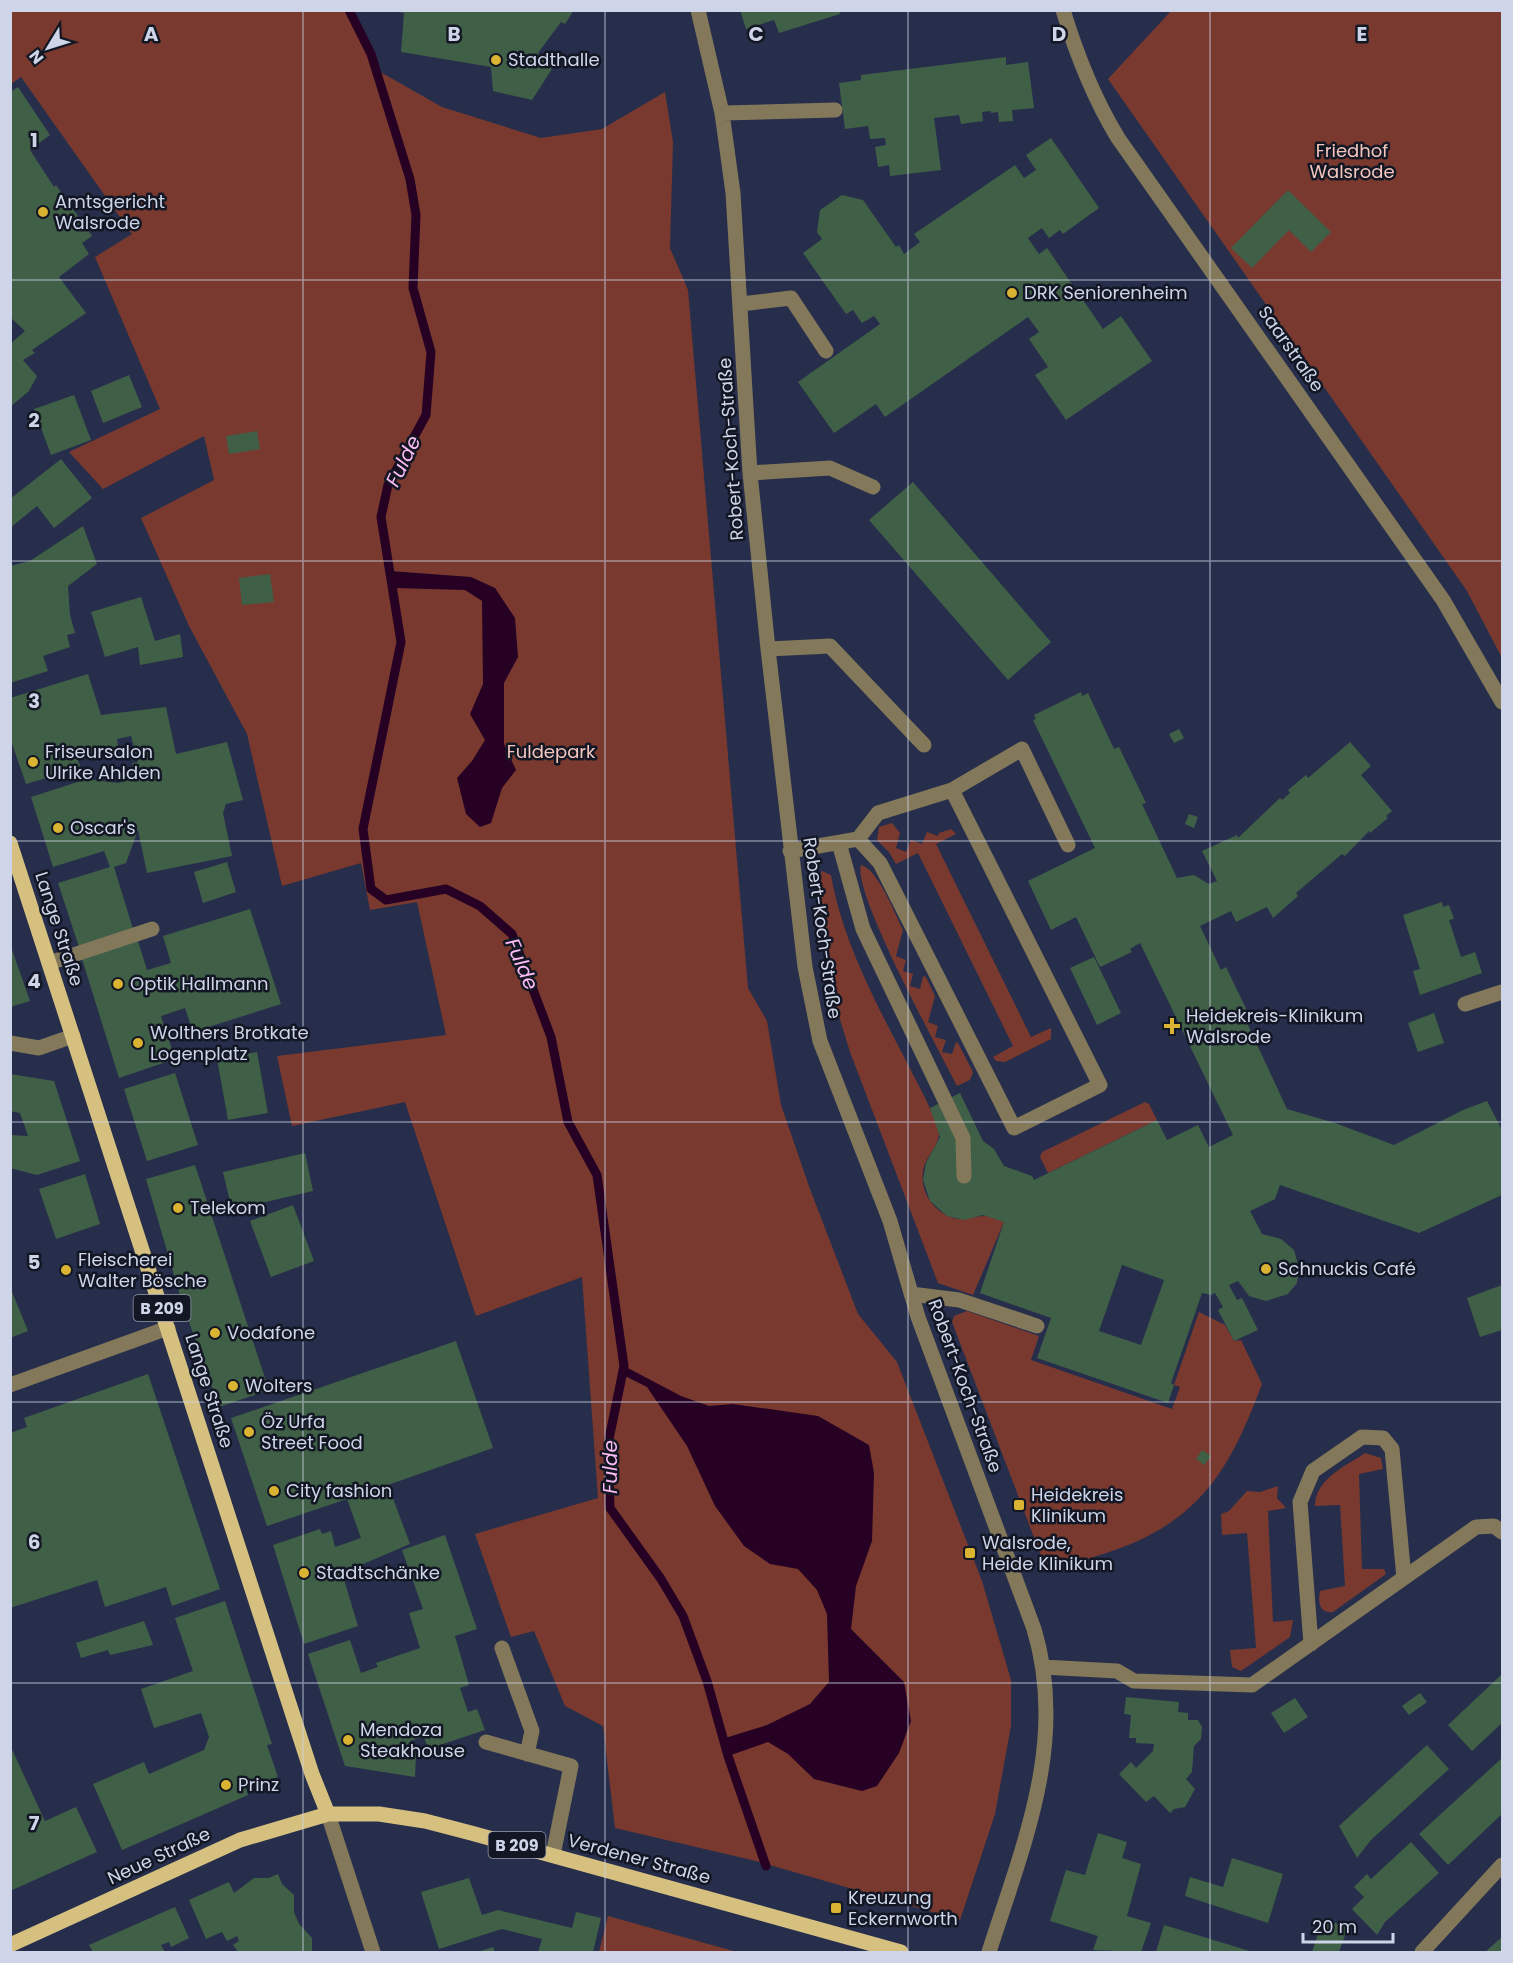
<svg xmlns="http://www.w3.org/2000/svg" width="1513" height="1963" font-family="Poppins,sans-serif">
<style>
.green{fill:#79392f}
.water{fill:#260124}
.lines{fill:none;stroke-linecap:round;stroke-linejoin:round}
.stream{stroke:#260124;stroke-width:9}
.building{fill:#405f47;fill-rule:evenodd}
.minor{stroke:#83785a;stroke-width:15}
.major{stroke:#d6c080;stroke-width:15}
.grid{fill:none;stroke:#ced5e8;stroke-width:1.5;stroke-opacity:0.55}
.poi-dot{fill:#dab333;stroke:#131724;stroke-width:2}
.labels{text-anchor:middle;stroke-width:5;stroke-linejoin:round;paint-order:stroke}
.shield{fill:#131724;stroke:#969cad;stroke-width:1.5}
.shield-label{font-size:16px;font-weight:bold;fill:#ced5e8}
.poi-label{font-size:18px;fill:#ced5e8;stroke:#131724;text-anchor:start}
.park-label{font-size:18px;fill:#f3c6be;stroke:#131724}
.street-label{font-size:18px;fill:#ced5e8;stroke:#131724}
.water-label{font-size:20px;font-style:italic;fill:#febcf5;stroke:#131724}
.grid-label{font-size:20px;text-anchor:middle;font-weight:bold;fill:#ced5e8;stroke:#131724;stroke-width:5;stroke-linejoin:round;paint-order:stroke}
</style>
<rect width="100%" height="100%" fill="#262e4b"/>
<path class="green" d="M344,10L375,69L442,107L541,138L602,129L665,92L673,142L670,248L688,290L748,988L767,1021L781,1105L810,1189L858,1314L897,1362L982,1581L1011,1680V1726L995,1814L960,1920L756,1861L615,1828L603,1726L565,1706L534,1631L511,1637L475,1534L598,1498L582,1277L476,1316L405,1102L292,1126L277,1056L446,1035L417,902L370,910L361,863L282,886L247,734L189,626L141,518L214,480L204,436L103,489L69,452L160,409L95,257L132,234L21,77L11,84V11Z
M1171,11H1502V658L1467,591L1108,79Z
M892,823L900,833L896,848L906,852L911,840L922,844L927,832L938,836L939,833L951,829L956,834L936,844L1031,1037L1051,1028V1039L1005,1062L996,1061L993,1057L1013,1046L918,853L896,864L889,852L877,840L879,827Z
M861,865C878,869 895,914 903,930L896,956L906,960L903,971L913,974L910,986L920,989L923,976L926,977L935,996L928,1022L938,1026L935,1037L946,1040L942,1052L952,1054L956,1042L958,1043L973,1072L970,1080L957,1086C940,1052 852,892 861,865Z
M822,871L831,875C847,965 901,1044 939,1127C941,1143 931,1150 925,1164C917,1186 930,1209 951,1217C963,1222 971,1217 982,1216C988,1215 998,1220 1004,1222L973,1295L938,1283L850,1052L834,1000L824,948L816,881Z
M1145,1102L1149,1104L1157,1120L1048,1173L1040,1157L1042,1152Z
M967,1311L1039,1336L1031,1360L1172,1409L1180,1387L1174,1385L1199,1312L1225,1325L1234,1341L1241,1340L1262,1384C1228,1475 1197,1525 1100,1555C1082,1561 1060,1570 1043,1561L952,1322L954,1316Z
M1365,1453L1381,1458L1383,1469L1359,1474L1362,1569H1384L1386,1574L1333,1612C1319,1614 1318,1602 1320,1591L1345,1586L1340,1505L1315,1506C1315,1479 1346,1466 1365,1453Z
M1278,1486L1277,1498L1286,1508L1268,1511L1273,1622L1293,1620L1290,1637L1241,1671L1232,1667L1230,1650L1256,1648L1247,1533L1222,1535L1221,1514L1229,1511L1247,1491L1260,1492Z
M608,1916L737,1952H599Z"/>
<path class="water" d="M390,571L471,577L495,588L515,618L518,657L504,683V744L516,770L502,788L491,823L480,827L466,814L457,778L472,761L485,740L470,714L483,684L482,601L465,590L393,588Z
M624,1366L681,1396L709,1406L733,1404L818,1416L869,1445L874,1473L872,1541L856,1586L851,1629L904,1682L911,1721L899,1753L877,1786L862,1791L814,1779L788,1754L768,1742L728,1756L722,1739L767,1725L810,1704L829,1682L827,1614L817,1590L798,1569L770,1564L744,1546L715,1506L687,1446L647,1387L623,1375Z"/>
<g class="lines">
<path class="stream" d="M349,10L371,54L410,179L416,215L413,288L431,352L426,415L388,485L381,517L401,642L363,829L371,889L386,900L446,889L480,906L512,934L551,1037L568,1122L597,1175L624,1366L608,1444L610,1508L661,1579L683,1616L707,1681L728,1756L766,1866"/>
</g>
<path class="building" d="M388,10H574L565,24L561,22L538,53L552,69L532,100L493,91L491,67L401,52L404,13Z
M740,10H839L840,14L779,33L774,20L746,29Z
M1006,57V65L1028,62L1034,108L1012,110L1013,121L999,122L998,112L991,113V111L982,112L983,121L961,124L959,115L934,118L941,170L890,176L889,165L878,167L875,147L886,145L885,138L870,139L868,126L845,129L839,83L861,80V75Z
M18,87L50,135L30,150L54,187L56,185L92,236L82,243L89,254L59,277L86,313L32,350L35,353L23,360L37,376L29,391L10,407V344L25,331L10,317V92Z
M1051,138L1099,208L1063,234L1060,230L1049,238L1042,228L1028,238L1039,254L1047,248L1103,329L1121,316L1152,361L1066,420L1035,375L1048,367L1029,339L1039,332L1028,317L885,417L876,404L834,433L798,382L880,324L874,316L862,323L853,310L846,314L803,253L822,239L817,232L820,210L842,195L863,200L896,247L899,245L904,254L920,242L914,234L1015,165L1024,178L1036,170L1026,155Z
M1288,190L1331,232L1311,252L1289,230L1252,268L1231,248Z
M129,375L142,407L103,423L91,391Z
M74,395L91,440L51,455L34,409Z
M257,431L260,449L229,454L226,436Z
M61,459L92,498L54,528L37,506L10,528V499Z
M913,482L1051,642L1008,680L869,520Z
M83,526L97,564L68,586L70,615L75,633L67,635L70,647L43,656L48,671L10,683V566L30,561Z
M270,574L274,602L242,605L239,578Z
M141,597L155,641L180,634L183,657L140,665L138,647L105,657L91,612Z
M88,674L101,715L166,707L176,754L227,742L243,800L226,804L223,813L232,856L147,873L138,830L126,863L114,867L133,929L79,947L58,883L110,867L104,851L53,867L31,797L87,779L118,783L135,778L132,763L138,762L131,736L117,739L118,746L77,758L81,768L26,784L10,738V698Z
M1081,692L1082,696L1088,693L1114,749L1119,747L1146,803L1142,804L1177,878L1194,875L1209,884L1217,881L1202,851L1237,835L1238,838L1280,798L1282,800L1290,793L1288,790L1306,775L1308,778L1350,742L1371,766L1361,775L1392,811L1386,816L1388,818L1370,833L1369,831L1345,856L1342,854L1296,893L1298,896L1273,918L1267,907L1236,922L1231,911L1200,926L1221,970L1226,967L1253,1023L1248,1025L1287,1109L1335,1123L1394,1145L1463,1110L1487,1101L1502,1130V1195L1419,1233L1280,1185L1275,1199L1250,1211L1262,1234L1281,1239L1294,1250L1299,1268L1297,1283L1288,1294L1266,1301L1249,1296L1238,1281L1229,1285L1237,1300L1242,1298L1258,1330L1234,1341L1218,1310L1223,1307L1215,1293L1211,1295L1202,1293L1171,1383L1174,1385L1168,1403L1037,1358L1051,1318L980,1293L1004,1222L983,1215L964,1220L947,1216L930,1201L923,1180L926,1163L940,1137L930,1108L960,1093L983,1141L994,1149L1004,1166L1032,1176L1034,1180L1157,1120L1167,1140L1198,1125L1209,1147L1233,1135L1140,943L1130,949L1132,952L1100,967L1076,917L1051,930L1028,881L1095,848L1033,720L1036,719L1034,715ZM1122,1265L1164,1280L1141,1345L1099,1331Z
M1179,729L1184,738L1174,743L1169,734Z
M1189,814L1198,817L1194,828L1185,824Z
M227,862L236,892L203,903L194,872Z
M1442,902L1443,907L1449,905L1454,919L1449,920L1461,957L1475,952L1482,973L1420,995L1413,971L1420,969L1403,915Z
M250,909L281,1004L193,1032L185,1008L161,1016L175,1059L119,1078L82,959L138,941L147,970L171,963L163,936Z
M10,944L30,1001L10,1007Z
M1094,957L1121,1013L1097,1025L1070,968Z
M1434,1013L1444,1043L1418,1052L1408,1023Z
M257,1052L268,1113L228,1120L217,1059Z
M175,1073L198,1145L147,1161L124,1089Z
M10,1074L54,1081L80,1161L37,1175L10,1168V1135L28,1136L20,1113L10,1111Z
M305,1153L313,1191L232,1210L223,1172Z
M195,1165L269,1390L219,1407L181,1299L146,1179Z
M85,1174L100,1224L56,1239L39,1189Z
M293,1205L314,1261L271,1277L250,1221Z
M1502,1285V1330L1480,1337L1467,1298Z
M10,1287L28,1331L10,1338Z
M456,1341L493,1448L388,1485L410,1544L342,1573L358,1626L304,1644L273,1545L320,1529L322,1534L331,1531L335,1547L361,1538L347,1499L267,1526L231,1418Z
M148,1374L220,1589L172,1606L166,1587L105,1607L97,1580L10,1608V1433L27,1427L24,1418Z
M1202,1450L1211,1456L1204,1465L1196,1459Z
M445,1535L477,1629L455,1636L469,1685L460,1688L468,1712L477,1709L485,1730L428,1749L424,1737L410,1741L416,1755L415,1777L345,1766L308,1654L350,1640L361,1673L378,1667L376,1663L420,1648L409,1613L423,1609L402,1550Z
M225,1601L272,1744L267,1745L278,1777L246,1788L248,1795L122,1850L93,1784L144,1762L149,1774L204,1750L209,1737L201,1713L154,1728L141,1689L193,1671L175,1618Z
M144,1621L153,1645L110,1655L108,1650L81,1658L76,1643Z
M1502,1674V1723L1472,1751L1448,1725Z
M1420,1693L1427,1702L1409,1715L1402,1706Z
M1126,1697L1179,1702L1178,1712L1188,1713V1720H1198L1202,1727L1201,1739L1194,1746L1192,1772L1186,1779L1195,1789L1185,1807L1174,1809L1170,1813L1154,1796L1146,1802L1119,1774L1131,1762L1136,1768L1153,1751L1154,1744L1136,1743V1738H1129L1131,1715L1124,1714Z
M1295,1698L1308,1717L1284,1733L1271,1713Z
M10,1745L45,1821L76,1807L97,1852L10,1891Z
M1427,1745L1449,1769L1371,1840L1357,1858L1339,1826Z
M1502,1758V1814L1448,1865L1419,1834Z
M1098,1833L1127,1842L1122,1858L1141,1864L1127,1916L1151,1923L1141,1952L1093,1950L1098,1936L1050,1921L1066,1870L1085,1875Z
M1411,1842L1439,1873L1385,1922L1377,1935L1352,1909L1364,1897L1354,1887L1367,1874L1371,1879Z
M1232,1858L1283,1874L1268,1923L1185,1896L1190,1877L1223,1887Z
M278,1874L282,1884L294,1895V1912L299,1924L312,1938V1952H238L233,1945L239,1941L237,1936L227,1941L222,1932L206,1939L189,1900L229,1882L234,1893L254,1878H269Z
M469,1878L482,1915L498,1910L572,1928L576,1912L601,1918L593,1952H538L542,1939L502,1929L439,1949L421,1892Z
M175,1907L189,1938L171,1947L169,1942L161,1945L165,1952H93L89,1945Z
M1323,1919L1348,1927L1339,1952H1312Z
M1164,1925L1253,1952H1156Z
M1502,1937V1952H1485Z
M493,1947L495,1952H477Z"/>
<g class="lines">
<path class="minor" d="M698,10L722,113L733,193L750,473L768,649L805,967L820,1041L890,1221L918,1317L1034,1629C1068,1742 1023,1845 989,1952
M1063,10C1077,56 1093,97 1118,138L1443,600L1502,702
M722,113L835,110
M741,304L791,298L826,351
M750,473L830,468L873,487
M768,649L830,646L924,745
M858,839L880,863L1014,1128L1100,1085L952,790
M839,843L863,929L963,1138L964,1176
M790,851L858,839L878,813L952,790L1022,749L1068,845
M49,963L152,929
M1465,1004L1502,992
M10,1043L39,1048L73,1036
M911,1294L959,1300L1037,1326
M10,1385L168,1328
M1311,1644L1300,1502L1313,1471L1362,1437L1383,1438L1392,1449L1404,1578
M502,1648L532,1731L527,1754
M1043,1667L1117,1671L1134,1681L1252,1685L1476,1527L1494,1526L1502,1532
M486,1742L571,1766L553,1855
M328,1814L373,1952
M1422,1952L1502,1865"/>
<path class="major" d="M10,843L312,1774L328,1814
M10,1945L240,1840L328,1814H379L425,1821L471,1833L901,1952"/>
</g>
<path class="grid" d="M303,10V1952M605,10V1952M908,10V1952M1210,10V1952M10,280H1502M10,561H1502M10,841H1502M10,1122H1502M10,1402H1502M10,1683H1502"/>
<g class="poi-dot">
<circle cx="496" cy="60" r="6"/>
<circle cx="43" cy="212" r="6"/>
<circle cx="1012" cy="293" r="6"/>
<circle cx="33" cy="762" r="6"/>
<circle cx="58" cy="828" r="6"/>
<circle cx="118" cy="984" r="6"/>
<path d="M1169 1017h6v6h6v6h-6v6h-6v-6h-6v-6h6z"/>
<circle cx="138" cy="1043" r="6"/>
<circle cx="178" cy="1208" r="6"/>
<circle cx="1266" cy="1269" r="6"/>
<circle cx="66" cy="1270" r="6"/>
<circle cx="215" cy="1333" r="6"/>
<circle cx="233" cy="1386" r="6"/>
<circle cx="249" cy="1432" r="6"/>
<circle cx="274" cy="1491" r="6"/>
<rect x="1013" y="1499" width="12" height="12" rx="3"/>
<rect x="964" y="1547" width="12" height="12" rx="3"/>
<circle cx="304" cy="1573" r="6"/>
<circle cx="348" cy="1740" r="6"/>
<circle cx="226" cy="1785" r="6"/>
<rect x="830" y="1902" width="12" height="12" rx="3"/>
</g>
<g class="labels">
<g class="shield">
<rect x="133.5" y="1295" width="57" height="26" rx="4.5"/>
<rect x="488.5" y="1832" width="57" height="26" rx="4.5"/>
</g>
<g class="shield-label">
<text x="162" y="1314">B 209</text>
<text x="517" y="1851">B 209</text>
</g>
<g class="poi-label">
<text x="508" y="66">Stadthalle</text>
<text x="55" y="208">Amtsgericht<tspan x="55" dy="21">Walsrode</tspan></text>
<text x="1024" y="299">DRK Seniorenheim</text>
<text x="45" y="758">Friseursalon<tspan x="45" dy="21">Ulrike Ahlden</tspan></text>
<text x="70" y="834">Oscar's</text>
<text x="130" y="990">Optik Hallmann</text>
<text x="1186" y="1022">Heidekreis-Klinikum<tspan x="1186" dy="21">Walsrode</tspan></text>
<text x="150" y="1039">Wolthers Brotkate<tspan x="150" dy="21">Logenplatz</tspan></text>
<text x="190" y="1214">Telekom</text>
<text x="78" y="1266">Fleischerei<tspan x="78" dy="21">Walter Bösche</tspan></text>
<text x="1278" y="1275">Schnuckis Café</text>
<text x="227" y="1339">Vodafone</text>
<text x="245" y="1392">Wolters</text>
<text x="261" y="1428">Öz Urfa<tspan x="261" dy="21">Street Food</tspan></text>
<text x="286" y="1497">City fashion</text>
<text x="1031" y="1501">Heidekreis<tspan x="1031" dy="21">Klinikum</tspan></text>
<text x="982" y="1549">Walsrode,<tspan x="982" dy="21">Heide Klinikum</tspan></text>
<text x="316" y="1579">Stadtschänke</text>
<text x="360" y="1736">Mendoza<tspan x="360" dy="21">Steakhouse</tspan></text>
<text x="238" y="1791">Prinz</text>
<text x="848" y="1904">Kreuzung<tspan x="848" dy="21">Eckernworth</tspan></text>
</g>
<g class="park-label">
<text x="1352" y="157">Friedhof<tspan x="1352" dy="21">Walsrode</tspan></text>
<text x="551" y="758">Fuldepark</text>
</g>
<g class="street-label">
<text transform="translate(1291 349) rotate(55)" y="6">Saarstraße</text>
<text transform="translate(731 449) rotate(-94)" y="6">Robert-Koch-Straße</text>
<text transform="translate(822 928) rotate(82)" y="6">Robert-Koch-Straße</text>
<text transform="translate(59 929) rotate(72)" y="6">Lange Straße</text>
<text transform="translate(965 1386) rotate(70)" y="6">Robert-Koch-Straße</text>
<text transform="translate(209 1391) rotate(72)" y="6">Lange Straße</text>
<text transform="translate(159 1856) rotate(-25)" y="6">Neue Straße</text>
<text transform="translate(639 1859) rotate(15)" y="6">Verdener Straße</text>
</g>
<g class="water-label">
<text transform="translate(403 461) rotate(-64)" y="7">Fulde</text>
<text transform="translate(522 964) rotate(67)" y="7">Fulde</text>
<text transform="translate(610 1467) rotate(-90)" y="7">Fulde</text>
</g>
</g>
<g class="grid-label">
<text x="151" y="41">A</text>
<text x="454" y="41">B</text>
<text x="756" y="41">C</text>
<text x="1059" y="41">D</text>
<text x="1362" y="41">E</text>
<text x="34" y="147">1</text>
<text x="34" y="427">2</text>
<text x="34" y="708">3</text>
<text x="34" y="988">4</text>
<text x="34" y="1269">5</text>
<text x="34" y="1549">6</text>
<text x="34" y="1830">7</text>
</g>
<rect width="1513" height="1963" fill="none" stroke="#ced5e8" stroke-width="24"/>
<g transform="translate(48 48) rotate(232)" stroke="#131724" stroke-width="4.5" paint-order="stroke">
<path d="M0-4.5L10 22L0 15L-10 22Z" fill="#ced5e8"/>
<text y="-9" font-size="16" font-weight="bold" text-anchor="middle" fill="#ced5e8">N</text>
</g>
<path d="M1303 1933v9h90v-9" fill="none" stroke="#ced5e8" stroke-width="3"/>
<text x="1312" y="1933" font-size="18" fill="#ced5e8" stroke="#131724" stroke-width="4.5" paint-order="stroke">20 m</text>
</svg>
